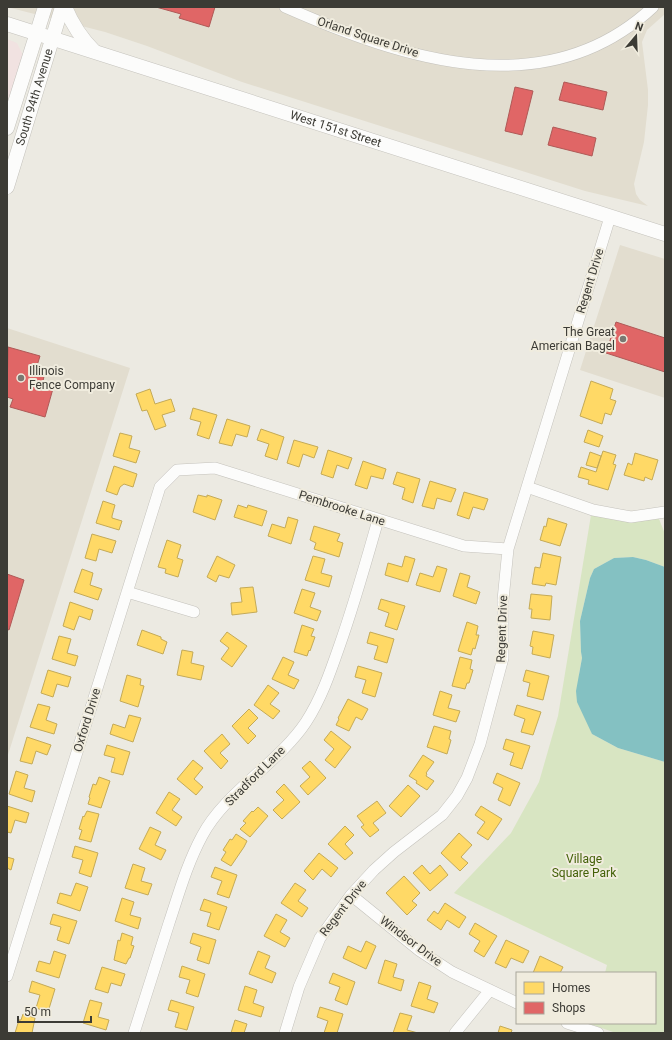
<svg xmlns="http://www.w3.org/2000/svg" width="672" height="1040" font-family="Roboto,sans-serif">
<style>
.built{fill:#e2ddcf}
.education{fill:#f1e2e1}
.green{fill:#d8e5c2}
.water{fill:#84c1c2}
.homes{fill:#ffd966;stroke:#c4aa57}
.shops{fill:#e06666;stroke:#af5957}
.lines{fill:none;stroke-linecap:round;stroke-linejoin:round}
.minor-casing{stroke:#c4c2bc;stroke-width:12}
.tertiary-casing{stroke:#c4c2bc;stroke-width:15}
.minor{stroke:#fcfcfb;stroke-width:11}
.tertiary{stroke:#fcfcfb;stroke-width:14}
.poi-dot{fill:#7a7872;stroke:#f0ecde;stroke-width:1.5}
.labels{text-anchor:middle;stroke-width:4;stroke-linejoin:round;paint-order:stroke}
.street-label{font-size:12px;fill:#3c3b35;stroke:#f0ecde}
.poi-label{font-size:12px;fill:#3c3b35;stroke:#f0ecde;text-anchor:end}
.park-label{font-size:12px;fill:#446109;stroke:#f0ecde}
</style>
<rect width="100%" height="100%" fill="#eceae2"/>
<path class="built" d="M7,7H665V14L647,30L642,42L648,90V105L644,142L634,184L636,194L640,200L648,206L585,191L242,82L147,46L105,32Z
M620,245L665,259V398L580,370Z
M7,328L130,368L7,758Z"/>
<path class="education" d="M7,39L17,43L24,57L7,111Z"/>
<path class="green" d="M591,515C614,519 635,521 659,519L665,534V567L646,560L633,557L614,558L594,569L590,578L580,621L581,652L582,658L579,674L592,734L618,748L665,762V1033H616L590,1024L591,1023H655V973H605L607,965L454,893L511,833L539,782L558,716Z"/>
<path class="water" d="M633,557L646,560L665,567V762L618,748L592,734L577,702L576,691L582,658L581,652L580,621L590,578L594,569L614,558Z"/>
<path class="homes" d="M591,381L613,389L610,399L616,401L611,415L605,413L602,424L580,416Z
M150,389L155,404L171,399L175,411L162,415L166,426L155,430L147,410L142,411L136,394Z
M193,408L217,415L209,439L197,435L201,422L190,419Z
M227,419L250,426L247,437L236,434L232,446L219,443Z
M261,429L284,437L277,460L265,456L269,444L257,440Z
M588,430L603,436L599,447L584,442Z
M120,433L132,436L129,448L140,451L136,463L113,456Z
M294,440L318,447L314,458L303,454L299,467L287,463Z
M328,450L352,458L348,469L337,465L333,478L321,474Z
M603,451L616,455L613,464L616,465L608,490L588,484L589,480L578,477L581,467L596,472Z
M590,452L601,456L597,468L586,465Z
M635,453L658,460L652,480L645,477L644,481L624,475L628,463L632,465Z
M363,461L386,469L383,479L371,476L367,489L355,485Z
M114,466L137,474L133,487L124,484L120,487L117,495L106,491Z
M397,472L420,479L413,503L402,499L405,488L393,484Z
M430,481L456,489L451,502L437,498L434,509L422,506Z
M464,492L488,499L484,510L473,507L469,519L457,515Z
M198,495L207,497V495L222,500L215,520L193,512Z
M103,501L115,505L112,516V518L122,521L119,530L96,523Z
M238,505L247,508L248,505L267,511L262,526L234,517Z
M288,517L298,520L291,544L268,536L272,524L285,528Z
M548,518L567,524L560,546L540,540L544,526L546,527Z
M314,526L340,534L337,541L343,543L339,557L314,549L316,543L310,540Z
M92,534L116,541L112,553L99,549L96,561L85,558Z
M167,540L181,545L177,558L183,560L178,577L165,573L166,569L158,567Z
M543,553L561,557L556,585L546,583L545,586L532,584L535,567L540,568Z
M217,556L235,565L229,578L219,575L216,582L207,577Z
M313,556L325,559L321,573L332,576L329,587L305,580Z
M405,556L415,559L408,582L385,575L388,563L402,567Z
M437,566L447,569L440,592L416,585L420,573L433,577Z
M82,569L93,573L90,585L102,589L98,600L74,592Z
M460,573L470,576L467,587L480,592L476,604L453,596Z
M253,587L257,612L232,615L231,603L242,602L240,588Z
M302,589L315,593L310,607L321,611L317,621L294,613Z
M531,594L552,596L550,620L531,618L532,609H529Z
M381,599L405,606L397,630L385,626L389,613L378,609Z
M70,602L93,610L90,620L79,616L74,630L63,626Z
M467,622L478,626L476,635H479L475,649L473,648L471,655L458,651Z
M302,625L314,629L311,636L315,637L310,651L309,650L307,656L294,652Z
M142,630L161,637V639L167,642L163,654L137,645Z
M533,631L554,635L550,658L532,654L533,647L530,646Z
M227,632L247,646L232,667L221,659L229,648L220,641Z
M370,632L394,639L387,663L374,659L378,646L367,643Z
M59,636L71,639L67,653L78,656L75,666L52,659Z
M182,650L193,652L191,663L204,666L201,680L177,675Z
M283,657L294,662L288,675L299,680L294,689L272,679Z
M460,657L472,660L470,669L473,670L469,683H467L465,689L452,686Z
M358,666L382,673L375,697L362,693L366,680L355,677Z
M48,670L71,677L68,687L57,684L53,697L41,693Z
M526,670L549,676L543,700L527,696L530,683L523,681Z
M127,675L141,679L140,685L144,686L138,707L120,701Z
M268,685L279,693L270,704L280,711L273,719L254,705Z
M440,691L452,695L448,708L460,711L456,722L433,715Z
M348,699L368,709L362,720L356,717L349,731L336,725L339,719L338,718Z
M38,704L50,707L46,720L57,724L54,734L30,727Z
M517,705L541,712L533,735L521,732L525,719L514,715Z
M249,709L258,718L248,728L256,736L248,744L232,726Z
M129,715L141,718L133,742L110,734L113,724L125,728Z
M434,726L451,731L449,739L451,740L447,754L427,747Z
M331,731L351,747L335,768L325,760L334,749L324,740Z
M222,734L230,744L220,753L228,761L221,769L204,751Z
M27,737L51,745L47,755L36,751L32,764L20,761Z
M506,739L530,746L522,769L510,765L514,753L503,749Z
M107,745L130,752L123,775L111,772L115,758L104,755Z
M423,755L434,762L426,773L427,774L426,776L434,781L427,790L416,783L417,781L409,776Z
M193,760L203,768L194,779L203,787L196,795L177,779Z
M310,761L326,778L308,795L300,786L310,777L302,768Z
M16,771L28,775L24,788L35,791L32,802L9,794Z
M497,773L520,783L510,806L498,800L503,788L493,783Z
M99,777L110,781L101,808L88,804L90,798L89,797L93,784L96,785Z
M284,784L300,802L282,819L273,810L284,800L276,792Z
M408,785L420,796L401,817L389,806Z
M169,792L180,799L172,810L182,817L176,826L156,813Z
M377,801L386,813L373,823L379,830L370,837L361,827L364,825L357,816Z
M7,806L29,813L26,823L15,820L11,833L7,832Z
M481,806L502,819L488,840L477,833L485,822L475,815Z
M258,807L268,816L250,837L240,829L246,823L243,821L252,811L253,812Z
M87,811L99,814L91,842L79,839L82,830L79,829L83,816L84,817Z
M345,826L354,835L345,844L353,853L345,860L328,844Z
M150,827L161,832L155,845L166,850L161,860L139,849Z
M459,833L472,845L461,857L468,863L460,871L441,853Z
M236,834L247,841L244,847L231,866L221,860L226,852L223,850L230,839L232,840Z
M75,846L98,853L91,877L79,873L83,860L72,857Z
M319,853L338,868L331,877L322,869L313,880L304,871Z
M7,857L14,859L11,870L7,868Z
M133,864L145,868L141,881L152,884L148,895L125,888Z
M422,865L430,874L440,865L448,875L430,891L413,873Z
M215,867L237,875L229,898L217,894L222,881L211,877Z
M404,876L420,893L412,901L417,905L407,915L386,893Z
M76,883L88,887L80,911L57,903L60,893L71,896Z
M295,883L306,890L298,901L308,908L302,917L281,903Z
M122,898L134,902L130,915L141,918L138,929L115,921Z
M204,899L227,907L219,930L207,926L211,913L200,910Z
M445,903L466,917L459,928L447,920L441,930L427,920L434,911L438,914Z
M53,914L77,921L69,944L57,940L61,927L50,924Z
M276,914L287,920L280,932L290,938L285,947L264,936Z
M475,923L497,936L484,957L474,951L480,941L469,934Z
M122,933L133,937L131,945L134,946L130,958H129L126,964L114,960L118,940L120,941Z
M193,933L216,940L209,964L197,960L201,947L190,943Z
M506,940L529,951L523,963L511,958L506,968L495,963Z
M366,941L376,946L366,969L343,958L348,946L361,952Z
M54,951L66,955L59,978L36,971L39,961L50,964Z
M258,951L270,956L265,968L276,973L272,983L249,974Z
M540,956L563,967L560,973H533Z
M385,960L397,964L393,977L404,980L401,991L378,983Z
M182,966L205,974L198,997L186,993L190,980L179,977Z
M102,967L125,974L121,986L111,983L108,993L95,989Z
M333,973L355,982L347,1005L335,1000L340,987L329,983Z
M32,981L55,989L48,1012L36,1008L40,995L29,992Z
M419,982L431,986L427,999L438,1003L434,1013L411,1006Z
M245,986L257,990L253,1003L264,1007L261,1017L238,1010Z
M90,1000L102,1003L98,1017L109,1020L106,1030L83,1023Z
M171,1000L194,1007L187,1030L175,1027L179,1013L168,1010Z
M320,1007L343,1014L337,1033H324L328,1021L317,1017Z
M400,1013L412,1016L407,1030L418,1033H393Z
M23,1014L35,1018L32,1033H15L19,1020H21Z
M235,1020L247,1024L244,1033H231Z
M500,1026L512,1030L511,1033H498Z"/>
<path class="shops" d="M156,7H215L209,27L179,18L181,14Z
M564,82L607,92L603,110L559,100Z
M515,87L533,91L522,135L505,131Z
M553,127L596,138L592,156L548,145Z
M616,322L665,338V372L606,353Z
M8,347L40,356L36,369L45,372L43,381L54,385L45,417L10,407L13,399L7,397Z
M7,574L24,580L9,630L7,629Z"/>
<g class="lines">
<defs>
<path id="minor" d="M285,7C403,59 546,107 653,7
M527,487L593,510L631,517L665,512
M127,592L194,612
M351,895L420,951L452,972L517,1003
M7,976L160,487L177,470L215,468L464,546L508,549
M567,1023L598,1033
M134,1033C146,996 157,960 169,923C179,893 187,864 202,836C225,792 279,763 306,722C321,699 330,673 339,647C354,605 366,562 378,520
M285,1033L299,987L320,938L351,895L374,870L394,852L442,815L457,796L467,778L480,744L503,658V600L508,549L610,217
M455,1033L490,990"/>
<g id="tertiary">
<path d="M65,7C72,24 81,38 94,51"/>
<path id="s1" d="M7,24L665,234"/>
<path d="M7,128L45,7"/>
<path id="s2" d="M7,187L62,7"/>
</g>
</defs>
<use href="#minor" class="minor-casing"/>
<use href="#tertiary" class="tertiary-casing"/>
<use href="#minor" class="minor"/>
<use href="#tertiary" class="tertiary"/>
</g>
<g class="poi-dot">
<circle cx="623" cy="339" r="4"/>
<circle cx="21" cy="378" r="4"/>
</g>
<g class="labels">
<g class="street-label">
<text transform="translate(368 37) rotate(18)" y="4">Orland Square Drive</text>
<text dy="4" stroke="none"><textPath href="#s2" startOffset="94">South 94th Avenue</textPath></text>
<text dy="4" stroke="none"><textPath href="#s1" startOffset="345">West 151st Street</textPath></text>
<text transform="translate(590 281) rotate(-73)" y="4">Regent Drive</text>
<text transform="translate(342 508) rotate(18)" y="4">Pembrooke Lane</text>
<text transform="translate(502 629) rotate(-88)" y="4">Regent Drive</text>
<text transform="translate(87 720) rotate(-73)" y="4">Oxford Drive</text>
<text transform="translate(255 776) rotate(-45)" y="4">Stradford Lane</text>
<text transform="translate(343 908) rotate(-52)" y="4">Regent Drive</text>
<text transform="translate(411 941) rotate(37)" y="4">Windsor Drive</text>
</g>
<g class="poi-label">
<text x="615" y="336">The Great<tspan x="615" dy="14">American Bagel</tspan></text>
<text x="29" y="375" text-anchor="start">Illinois<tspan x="29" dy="14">Fence Company</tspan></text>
</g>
<g class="park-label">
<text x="584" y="863">Village<tspan x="584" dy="14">Square Park</tspan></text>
</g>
</g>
<rect width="672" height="1040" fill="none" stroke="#3c3b35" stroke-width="16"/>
<rect x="516" y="972" width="140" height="52" fill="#f0ecde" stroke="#a8a59a"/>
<rect x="524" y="982" width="20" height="12" fill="#ffd966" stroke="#a8a59a"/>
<text x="552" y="992" font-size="12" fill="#3c3b35">Homes</text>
<rect x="524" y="1002" width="20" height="12" fill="#e06666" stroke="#a8a59a"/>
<text x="552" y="1012" font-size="12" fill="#3c3b35">Shops</text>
<g transform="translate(636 36) rotate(19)" stroke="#f0ecde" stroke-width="3" paint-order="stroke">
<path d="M0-3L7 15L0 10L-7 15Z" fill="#3c3b35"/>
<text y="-6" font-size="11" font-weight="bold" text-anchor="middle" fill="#3c3b35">N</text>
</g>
<path d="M18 1016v6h73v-6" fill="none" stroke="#3c3b35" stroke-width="2"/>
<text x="24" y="1016" font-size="12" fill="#3c3b35" stroke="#f0ecde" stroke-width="3" paint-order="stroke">50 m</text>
</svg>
